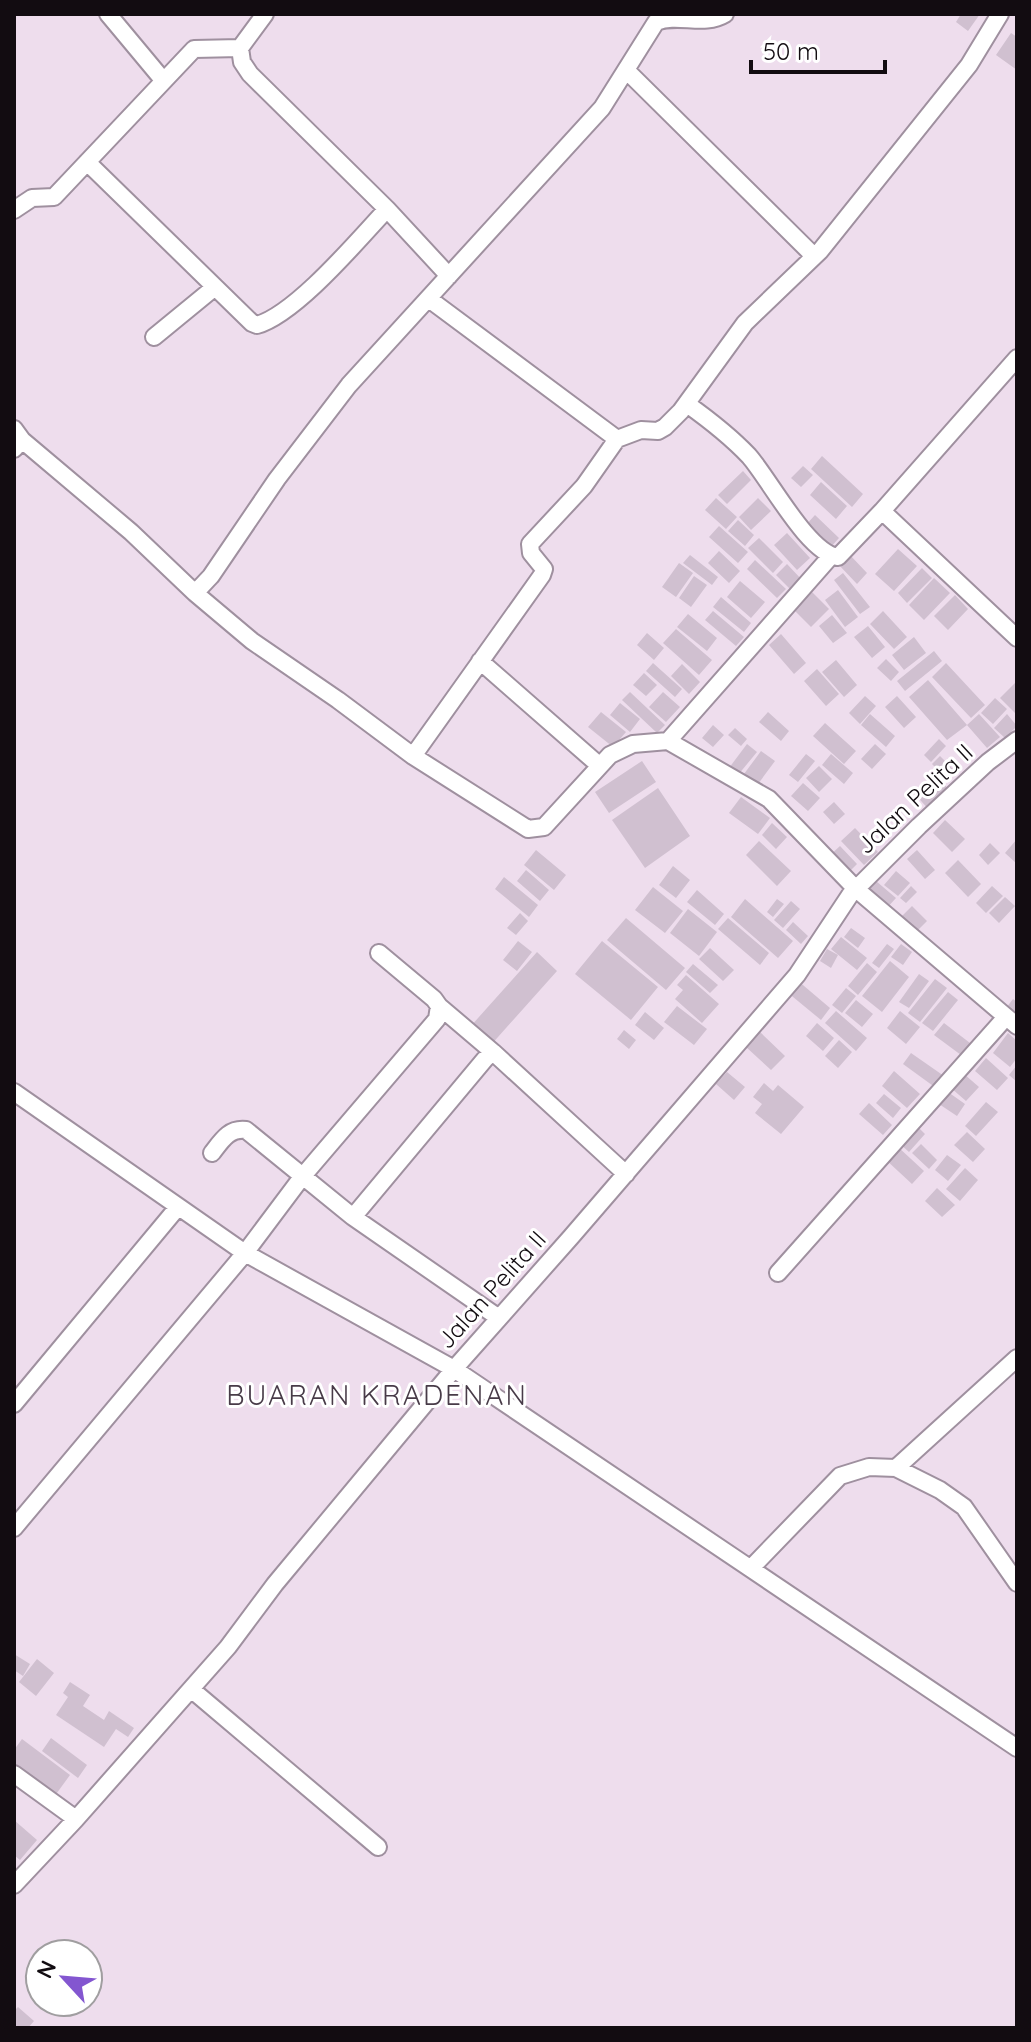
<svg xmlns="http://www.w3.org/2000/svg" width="1031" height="2042" font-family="Quicksand,sans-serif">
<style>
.building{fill:#d0c0d0}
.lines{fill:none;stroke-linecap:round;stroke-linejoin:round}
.street-casing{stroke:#9f909f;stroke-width:20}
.street{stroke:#fff;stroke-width:16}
.labels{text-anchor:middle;stroke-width:6;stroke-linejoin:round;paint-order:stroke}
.street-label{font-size:24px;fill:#120c11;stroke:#fff}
.quarter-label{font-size:28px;letter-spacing:2px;fill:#483b48;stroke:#fff}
</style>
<rect width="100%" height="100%" fill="#eedded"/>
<path class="building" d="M961,14H980L968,31L956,22Z
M1011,33L1017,37V70L996,55Z
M822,456L863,494L852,507L811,469Z
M803,466L813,475L801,487L791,478Z
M743,471L751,480L727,504L718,495Z
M821,482L847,506L836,519L810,495Z
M716,498L737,517L726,529L705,510Z
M758,498L771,511L751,530L739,517Z
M815,515L839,538L830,548L805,526Z
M738,520L754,535L745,546L728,531Z
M719,526L748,552L738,563L709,537Z
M787,533L810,558L797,570L774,545Z
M759,538L783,562L773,573L748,548Z
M898,549L917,566L894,591L875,574Z
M719,551L740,571L729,583L708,563Z
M849,554L867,573L857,584L838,564Z
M690,555L718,577L712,585L683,563Z
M755,560L786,589L777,598L747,569Z
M679,563L693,573L676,597L662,587Z
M787,564L803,581L792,591L776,575Z
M922,568L932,578L907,603L898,593Z
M843,573L870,607L860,614L834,580Z
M694,576L707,585L691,607L679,598Z
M934,578L950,593L924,620L909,605Z
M740,581L765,602L751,618L727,597Z
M838,590L858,617L845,627L825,600Z
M811,591L829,609L811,627L793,609Z
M955,595L968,609L948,630L934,616Z
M721,597L751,623L744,632L713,607Z
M713,611L744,637L736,646L705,620Z
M883,611L907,637L894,649L870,624Z
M688,614L717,638L707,651L677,627Z
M832,615L847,633L833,643L819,626Z
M868,626L885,647L872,658L854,637Z
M676,629L712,660L699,675L663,643Z
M647,633L664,648L654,660L637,645Z
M781,634L806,663L794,674L769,645Z
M914,637L926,653L904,670L892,655Z
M934,651L942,661L905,691L897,681Z
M886,659L899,672L891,681L877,668Z
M836,660L857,685L844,697L822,672Z
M653,663L682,689L675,697L646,671Z
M946,663L985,705L971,718L932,677Z
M682,664L700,682L689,694L671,676Z
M817,669L839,694L826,706L804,681Z
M644,673L657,685L646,696L633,685Z
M928,680L967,725L979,714L1000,737L987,748L967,725L947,740L909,697Z
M1017,681V715L1000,698Z
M630,692L665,725L657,733L622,700Z
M663,692L680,707L666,722L649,707Z
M865,696L876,706L860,724L849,713Z
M897,696L916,717L904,728L885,707Z
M995,698L1007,709L993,724L981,713Z
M620,703L640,719L630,732L610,715Z
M601,712L626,732L613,747L588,727Z
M768,712L789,731L781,741L759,722Z
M870,714L895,736L886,747L861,725Z
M1007,714L1017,726L1005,738L994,728Z
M825,723L856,751L844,764L813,736Z
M713,725L724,735L713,747L702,738Z
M735,728L747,739L741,746L728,735Z
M939,739L946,746L931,762L924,755Z
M747,744L757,752L738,775L729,768Z
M875,744L886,754L872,769L861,759Z
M761,751L775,761L758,784L744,774Z
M806,754L815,761L798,782L789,775Z
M831,754L853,773L844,784L822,765Z
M940,756L955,771L947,779L932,764Z
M642,761L656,782L609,813L595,792Z
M819,766L832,779L819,792L806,778Z
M935,774L951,792L930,811L914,793Z
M803,783L820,798L808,811L791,796Z
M658,788L690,836L645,868L612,820Z
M741,797L770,818L758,834L729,813Z
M834,802L845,814L834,824L823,812Z
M945,820L965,839L952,852L933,833Z
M772,823L787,837L776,849L762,835Z
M855,828L878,852L864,865L841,841Z
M1017,839V864L1005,853Z
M759,841L791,871L777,886L746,855Z
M990,843L1000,853L988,865L979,855Z
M840,846L857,864L846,875L828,857Z
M536,850L566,875L554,890L524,865Z
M917,850L935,870L925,879L907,859Z
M958,860L981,884L968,897L945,873Z
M673,866L690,880L676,898L659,885Z
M526,870L549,890L540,901L517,881Z
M896,871L910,883L898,896L884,885Z
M504,877L538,905L529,917L495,889Z
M876,881L896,898L885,910L866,893Z
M911,886L917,892L906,903L900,898Z
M992,886L1003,896L986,913L976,903Z
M653,887L683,911L665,933L635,910Z
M697,890L724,914L715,925L687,902Z
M1005,897L1015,906L999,923L989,913Z
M745,899L793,941L778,958L731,917Z
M777,899L784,904L773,917L767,912Z
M791,901L800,909L783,928L774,920Z
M912,906L927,921L913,935L898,920Z
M688,909L717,932L699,956L670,933Z
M520,913L528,921L516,935L507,928Z
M626,918L685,968L666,990L607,940Z
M728,918L769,953L760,965L718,929Z
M793,922L808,936L801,944L786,930Z
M851,928L865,938L858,948L844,937Z
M841,937L867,958L857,970L831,949Z
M518,941L532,952L517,971L503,960Z
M602,941L658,987L631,1020L575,974Z
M887,944L894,949L879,968L872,963Z
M901,944L912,952L903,965L891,957Z
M710,948L734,970L723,981L699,959Z
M827,949L838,955L831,968L820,961Z
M537,952L557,971L490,1046L470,1027Z
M890,961L909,977L882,1012L862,996Z
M867,963L877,972L858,995L848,986Z
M693,964L718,985L710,993L686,972Z
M919,974L929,981L909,1008L899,1002Z
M686,975L719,1004L702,1023L675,999L683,990L677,985Z
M935,979L947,988L920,1022L908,1013Z
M797,980L830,1008L821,1020L787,992Z
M846,988L856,996L842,1013L832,1005Z
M948,992L958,1000L933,1031L922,1023Z
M1013,999L1017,1002V1020L1003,1012Z
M856,1000L873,1014L862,1027L845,1013Z
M677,1006L707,1029L694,1045L664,1022Z
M836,1011L867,1038L856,1051L825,1023Z
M900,1011L920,1027L906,1044L887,1028Z
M645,1012L664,1028L654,1040L635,1025Z
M817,1023L834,1038L823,1051L806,1036Z
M944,1023L970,1043L961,1055L934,1035Z
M624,1030L636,1040L629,1049L617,1039Z
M760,1032L785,1056L771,1070L746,1047Z
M1008,1033L1017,1041V1058L1010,1067L993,1053Z
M839,1040L852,1052L838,1068L825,1056Z
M911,1053L944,1076L936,1088L903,1064Z
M986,1058L1008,1078L997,1090L975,1071Z
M1017,1065V1082L1009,1075Z
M894,1071L920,1094L907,1108L882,1086Z
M727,1072L745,1087L734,1100L716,1084Z
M964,1074L979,1087L966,1101L951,1088Z
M764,1083L773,1091L778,1085L804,1107L781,1134L755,1113L762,1104L753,1097Z
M948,1092L965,1104L957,1116L939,1104Z
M884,1094L901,1108L893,1118L876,1103Z
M986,1102L998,1112L976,1136L965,1126Z
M869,1103L892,1125L883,1135L859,1114Z
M915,1124L925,1134L909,1152L899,1143Z
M967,1132L985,1149L973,1162L954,1145Z
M921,1144L937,1160L929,1169L912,1153Z
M897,1146L924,1171L912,1184L885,1159Z
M947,1155L961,1165L948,1181L935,1170Z
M965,1168L978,1180L960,1201L946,1189Z
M937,1188L955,1205L942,1217L925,1201Z
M14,1654L30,1664L23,1676L14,1670Z
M37,1659L54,1673L36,1696L19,1682Z
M70,1682L90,1695L83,1706L104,1720L109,1711L134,1728L128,1737L116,1729L104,1747L56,1715L68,1697L63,1693Z
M51,1738L87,1765L78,1778L42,1751Z
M22,1739L70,1775L54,1797L14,1767V1750Z
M14,1820L37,1840L20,1860L14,1855Z
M18,2007L34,2021L28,2028H14V2011Z"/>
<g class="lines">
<defs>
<path id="street" d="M108,14L163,80
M725,14C704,27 678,13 656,22L602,108L349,385L277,479L211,576L195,593L252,641L338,700L413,756L528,829L544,827L610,755L633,744L668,741L769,799L856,889L1017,1026
M240,48L242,62L250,74L387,209L449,276
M626,70L814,256
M87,162L252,323L257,325C296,314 358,240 387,209
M14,210L32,198L54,197L194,49L240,48L265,14
M429,299L617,439L641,430L658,431L665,427L681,411L745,323L820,251L969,65L1000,14
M154,337L215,287
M1017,358L882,511L1017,638
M687,404C708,419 731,437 749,456C770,480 808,553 838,557L882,511
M14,429L22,440L14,449
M22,440L131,532L195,593
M480,661L600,766
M668,741L831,556
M413,756L542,575L544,569L531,553L530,544L584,486L617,439
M439,1006L493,1052
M14,1092L245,1253L454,1369L1017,1748
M212,1153C222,1140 229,1128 246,1130L353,1217
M778,1273L1006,1017
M499,1318L353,1217L485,1059L493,1052L626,1174
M14,1404L178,1207
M896,1468L1017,1358
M14,1528L245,1253L302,1177L437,1019L439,1006L434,999L379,953
M751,1568L840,1476L869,1467L896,1468L940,1490L964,1507L1017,1583
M191,1689L378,1847
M14,1774L76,1819
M14,1885L76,1819L228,1647L275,1584L454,1369L571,1237L797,975L850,895L919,826L988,762L1017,740"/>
</defs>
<use href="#street" class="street-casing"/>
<use href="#street" class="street"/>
</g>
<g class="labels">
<g class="street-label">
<text transform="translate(915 799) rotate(-43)" y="8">Jalan Pelita II</text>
<text transform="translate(492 1290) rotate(-48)" y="8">Jalan Pelita II</text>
</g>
<g class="quarter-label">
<text x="377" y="1405">BUARAN KRADENAN</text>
</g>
</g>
<rect width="1031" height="2042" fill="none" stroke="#120c11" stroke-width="32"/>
<g transform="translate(64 1978) rotate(296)"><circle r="38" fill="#ffffff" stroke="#a09ea0" stroke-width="2"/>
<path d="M0-6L14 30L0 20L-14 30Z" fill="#8356d0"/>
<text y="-12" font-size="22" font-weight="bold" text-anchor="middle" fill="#120c11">N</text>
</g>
<path d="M751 60v12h134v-12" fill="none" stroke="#120c11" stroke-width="4"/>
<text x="763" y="60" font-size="24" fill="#120c11" stroke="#ffffff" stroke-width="6" paint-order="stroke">50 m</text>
</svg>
